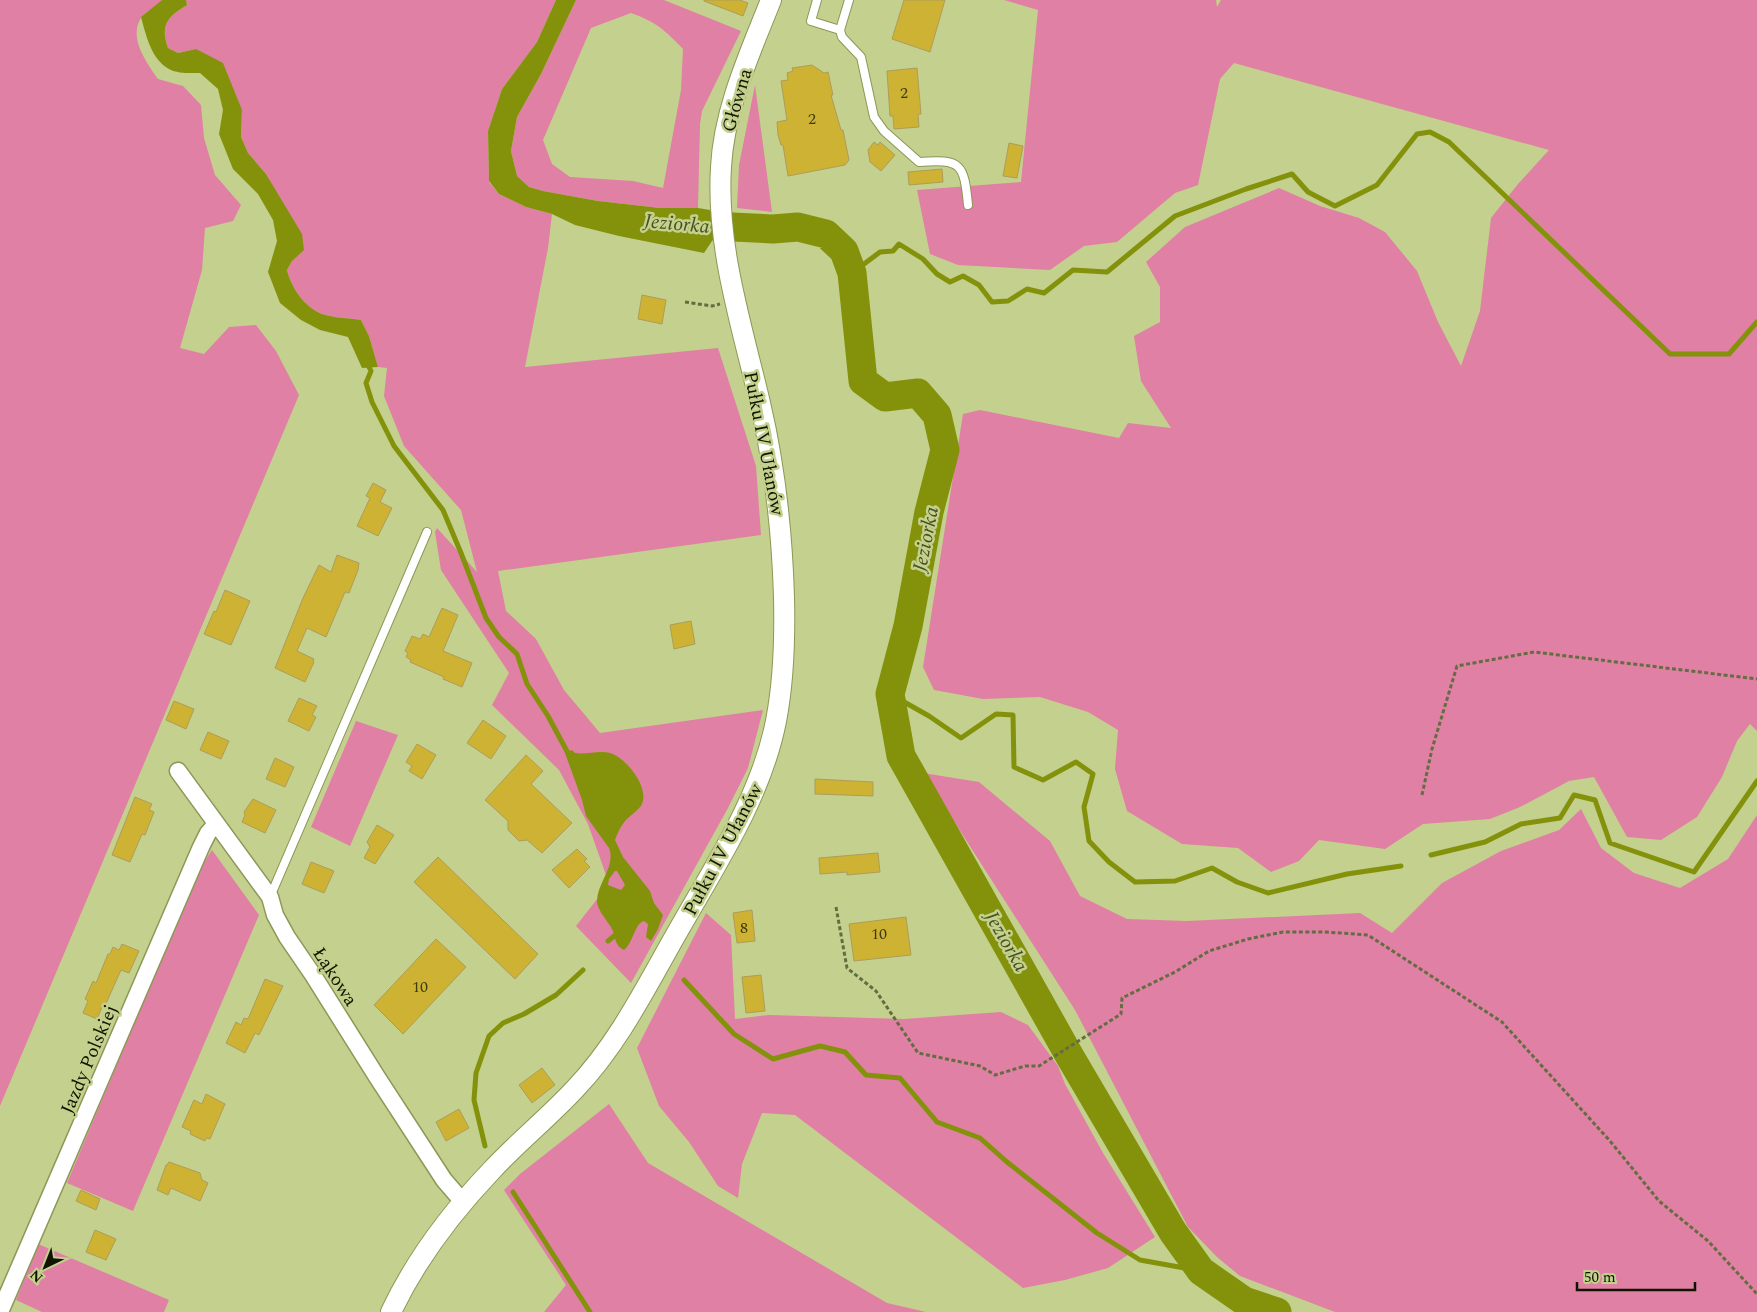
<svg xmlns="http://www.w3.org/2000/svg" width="1757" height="1312" font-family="Spectral,serif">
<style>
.green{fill:#df80a4;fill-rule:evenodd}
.water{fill:#83920a;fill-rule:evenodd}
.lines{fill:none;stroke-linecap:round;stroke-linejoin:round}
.stream{stroke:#83920a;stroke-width:5}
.river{stroke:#83920a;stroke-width:29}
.building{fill:#cdb234;stroke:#ad9d5a}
.service-casing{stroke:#8d9756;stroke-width:10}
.minor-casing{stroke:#8d9756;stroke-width:19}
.tertiary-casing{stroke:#8d9756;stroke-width:22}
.path{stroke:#656c42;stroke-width:3;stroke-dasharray:4 2.5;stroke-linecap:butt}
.service{stroke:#fff;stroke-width:8}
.minor{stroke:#fff;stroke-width:16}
.tertiary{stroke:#fff;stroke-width:20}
.labels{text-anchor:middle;stroke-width:5;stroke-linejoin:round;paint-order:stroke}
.number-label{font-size:16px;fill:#403c0d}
.street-label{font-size:19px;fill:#111400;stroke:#c4d08d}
.water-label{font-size:20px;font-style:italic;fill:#484f21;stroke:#c4d08d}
</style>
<rect width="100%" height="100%" fill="#c4d08d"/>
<path class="green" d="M0,0H162C157,7 146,11 141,18C128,38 147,63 158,79L183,86L201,105L204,138L215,175L241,205L233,221L205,228L202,270L180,348L204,354L229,327L256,325L276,351L299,395L0,1106Z
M186,0H556L537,42L502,89L488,131L489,182L499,194L526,207L552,214L548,248L525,367L718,348L756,466L761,535L498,571L506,611L536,639L564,690L600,733L763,710L748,768L728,808L631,983L576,926L598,898L606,875L588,824L559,770L492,705L509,673L441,570L435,532L437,528L477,572L461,510L404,446L384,396L387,368L378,367L369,336L361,320C349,318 334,318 322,314C304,307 291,287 287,270L292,261L282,202L266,174L248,153L241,137L242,110L196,49L178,53L168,48C160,25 167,17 187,5Z
M576,0H664L741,31L702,111L700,124L698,208H660L598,201L543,191L529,187L517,176L511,151L517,117L541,74ZM631,13C656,22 665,30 683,49L681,90L663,188L633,181L570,177L552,164L543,140L591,28Z
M1004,0H1216L1217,7L1221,0H1757V731L1750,724L1737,741L1722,777L1697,817L1661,840L1627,837L1594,777L1569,781L1520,807L1490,819L1423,824L1385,849L1319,840L1299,861L1271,872L1238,848L1182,844L1127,811L1115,769L1118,730L1088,712L1040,697L983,699L934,690L923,667L963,414L980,410L1119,438L1128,423L1171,428L1141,381L1134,336L1160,322V287L1146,262L1185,227L1279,188L1320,206L1359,218L1385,232L1417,271L1438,322L1461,366L1480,311L1491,218L1518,184L1549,150L1234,63L1220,79L1198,185L1175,193L1117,242L1084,246L1050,270L958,265L930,254L917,190L1021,182L1038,10Z
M755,85L772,212L737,208L739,165Z
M356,721L398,735L350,846L311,827Z
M923,773L979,782L1050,841L1080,896L1127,919L1187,921L1360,913L1392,933L1442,883L1501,851L1559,830L1581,809L1601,848L1634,873L1680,888L1728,859L1757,815V1312H1335L1240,1276L1217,1257L1188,1227L1075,1010Z
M212,850L259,915L133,1211L67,1183L174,929L204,862Z
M706,913L731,935L735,1019L769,1015L904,1019L1001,1012L1028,1025L1058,1066L1065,1084L1103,1153L1155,1237L1108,1268L1065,1280L1023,1288L795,1115L762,1113L742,1164L738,1198L718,1186L689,1142L659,1106L637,1048Z
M609,1104L648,1163L887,1303L926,1312H544L566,1285L504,1190L520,1174Z
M38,1244L169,1300L164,1312H42L16,1300Z"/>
<path class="water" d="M162,0H186L187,5C167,17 160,25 168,48L178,53L196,49L223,63L242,110L241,137L248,153L266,174L302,234L304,250L292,261L287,270C291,287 304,307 322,314C334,318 348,318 361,320L369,336L378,367L362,368L348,337L320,330L301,320L280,303L268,272L277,241L273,220L258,194L233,169L219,134L223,110L218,89L200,73C191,73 178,74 169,69C151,59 146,35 141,17Z
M556,0H576L541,74L517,117L511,151L517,176L529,187L543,191L598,201L660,208H698L710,210L712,241L704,253L619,236L575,225L552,214L526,207L499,194L489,181L488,131L502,89L537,42Z
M572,750L575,753C586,755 599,750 610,753C627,758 651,789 641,806C637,811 631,815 627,819C621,825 618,832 615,840L623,857L650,891L654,903L663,915L658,929L651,941L646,937L648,924L644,921C634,924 634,942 624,950C616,947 615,938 613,931C609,922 596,910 597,900C598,882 616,866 609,848L586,816L582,800L565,753ZM615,871H617L625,885L621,890L608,885L609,879Z"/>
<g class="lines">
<path class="stream" d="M852,273L880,252L893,251L899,244L923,259L937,274L950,282L963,276L979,285L992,302L1008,301L1027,289L1044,293L1073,270L1107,272L1175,216L1246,189L1292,174L1308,192L1335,206L1377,185L1417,134L1430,132L1449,142L1670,354H1729L1757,322
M366,361L371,371L366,383L372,402L394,446L443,510L461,553L486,618L499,637L517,654L527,684L548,716L570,757
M890,694L929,716L961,738L996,714L1013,715L1014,767L1043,780L1076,762L1093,774L1084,807L1089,841L1109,862L1135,882L1175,881L1212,868L1237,882L1268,893L1347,874L1401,866
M1431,855L1485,842L1521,824L1560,818L1574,795L1595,800L1610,843L1694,872L1757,781
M608,941L619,932
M684,980L734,1034L773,1059L820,1046L845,1052L866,1075L900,1078L937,1122L980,1138L1007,1162L1097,1233L1140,1260L1201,1271
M485,1146L474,1100L476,1073L489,1036L503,1023L524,1014L556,995L583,970
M513,1192L590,1312"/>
<path class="river" d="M671,224L773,229L798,227L826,234L844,251L852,273L863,381L885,397L918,393L937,415L945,450L929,512L908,626L890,694L901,756L1069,1055L1173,1232L1201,1271L1244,1301L1277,1312"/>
</g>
<path class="building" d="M704,0H740L748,3L743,16L704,1Z
M904,0H945L930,52L892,39Z
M812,65L824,73L828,72L833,95H831L841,130H843L849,160L845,165L788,176L783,145H781L778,135L777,122L787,120L781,81L788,80L787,73L793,71L792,68Z
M917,68L921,114H918L919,127L894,129L893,116H890L887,71Z
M874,142L878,145L880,142L895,155L881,171L870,162L868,150Z
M1009,143L1023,146L1017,178L1003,176Z
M942,169L943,182L909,185L908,172Z
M642,295L666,300L662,324L638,319Z
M373,483L386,490L380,502L392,508L378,536L357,526L370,498L366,496Z
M337,555L359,563L358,570L349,593L345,592L326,637L307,628L297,651L314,659L313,661L314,662L305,682L275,668L303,598L319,565L331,572Z
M225,590L250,601L231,645L204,634L214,611L216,612Z
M442,608L458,615L443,651L472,663L462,687L443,679L444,677L410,662L411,660L406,657L408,653L405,651L412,636L420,639L423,634L429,637Z
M691,621L695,644L674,649L670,625Z
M299,698L317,706L312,715L316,717L309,731L288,721Z
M174,701L194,709L186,729L166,720Z
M483,720L506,736L491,759L467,743Z
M208,732L229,741L221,759L200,750Z
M417,744L436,755L422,779L409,771L412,766L406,762Z
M526,755L543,771L531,784L572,823L542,853L527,840L519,841L508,830V821L485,800Z
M275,758L294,767L285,787L266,779Z
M815,779L873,782V796L815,794Z
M135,797L152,804L149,810L154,812L145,835L142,834L130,862L112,855Z
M253,799L276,810L265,833L242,822L245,815L244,812Z
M377,825L394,835L375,864L364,858L370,847L367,842Z
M577,849L587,859L584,861L590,867L569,888L552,870Z
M878,853L880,872L847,875V872L820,874L819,858Z
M438,857L538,954L515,979L414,882Z
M311,862L334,871L324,893L302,884Z
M752,910L755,941L737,943L733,913Z
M906,917L911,955L854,961L849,924Z
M436,939L466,967L403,1034L374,1005Z
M122,944L139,951L129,973L121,970L104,1008L102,1007L97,1019L83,1013L88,1001L85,999L93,981L96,983L108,954H110L113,947L119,950Z
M761,975L765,1011L746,1013L742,977Z
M265,979L283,986L259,1035L255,1033L245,1053L226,1043L236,1022L241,1025L244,1018L248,1019Z
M542,1068L555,1085L532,1103L519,1085Z
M206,1094L225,1104L210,1139L206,1138L205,1141L190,1134L191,1131L182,1127L194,1100L202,1104Z
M459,1109L469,1128L446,1141L436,1122Z
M169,1162L200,1173L202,1180L208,1183L200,1201L171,1188L168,1195L157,1190L166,1165H167Z
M81,1190L100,1199L96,1210L76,1201Z
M95,1230L116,1239L106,1260L86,1252Z"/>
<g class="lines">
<defs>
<path id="service" d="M817,0L811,21L840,30
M849,0L840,30L842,37L861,57L874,117L884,131L919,162C961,159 964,163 968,205
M270,897L427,532"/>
<path id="minor" d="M178,771L270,897L275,915L287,937L313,975L377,1077L444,1180L463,1202
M0,1312L201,847L208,833L216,824"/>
<path id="tertiary" d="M391,1312C416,1259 452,1212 492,1170C518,1142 549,1117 575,1089C619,1043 647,985 678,931C716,864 761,797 776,721C784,680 785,639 784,597C782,531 775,467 760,403C742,326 716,247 721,167C724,109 750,53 771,0"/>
</defs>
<use href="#service" class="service-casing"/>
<use href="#minor" class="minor-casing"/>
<use href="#tertiary" class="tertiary-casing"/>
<path class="path" d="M685,302L712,306L720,304
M1422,795L1432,749L1457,666L1534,652L1757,679
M836,907L847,968L876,991L918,1053L980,1066L995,1075L1025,1066H1039L1121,1014L1122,998L1175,972L1209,951L1248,939L1283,932H1326L1368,935L1502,1022L1610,1141L1659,1201L1708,1241L1757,1294"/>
<use href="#service" class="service"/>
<use href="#minor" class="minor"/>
<use href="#tertiary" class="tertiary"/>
</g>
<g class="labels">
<g class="number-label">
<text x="904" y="98">2</text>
<text x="812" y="124">2</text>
<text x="744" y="933">8</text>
<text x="879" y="939">10</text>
<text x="420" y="992">10</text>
</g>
<g class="street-label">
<text transform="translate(736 100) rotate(-74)" y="7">Główna</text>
<text transform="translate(765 443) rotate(79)" y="7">Pułku IV Ułanów</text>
<text transform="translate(722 849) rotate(-62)" y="7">Pułku IV Ułanów</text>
<text transform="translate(336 976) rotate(57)" y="7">Łąkowa</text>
<text transform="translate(88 1059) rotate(-67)" y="7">Jazdy Polskiej</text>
</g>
<g class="water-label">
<text transform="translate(677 223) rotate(5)" y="7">Jeziorka</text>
<text transform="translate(925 539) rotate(-79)" y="7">Jeziorka</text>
<text transform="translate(1007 941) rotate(60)" y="7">Jeziorka</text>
</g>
</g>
<g transform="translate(45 1267) rotate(223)" stroke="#c4d08d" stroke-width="4" paint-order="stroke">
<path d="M0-4L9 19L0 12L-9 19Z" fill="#111400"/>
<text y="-8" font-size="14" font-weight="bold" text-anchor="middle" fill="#111400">N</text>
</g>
<path d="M1577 1282v8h118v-8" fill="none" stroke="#111400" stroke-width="2.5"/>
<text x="1584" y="1282" font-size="15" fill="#111400" stroke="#c4d08d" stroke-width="4" paint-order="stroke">50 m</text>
</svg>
